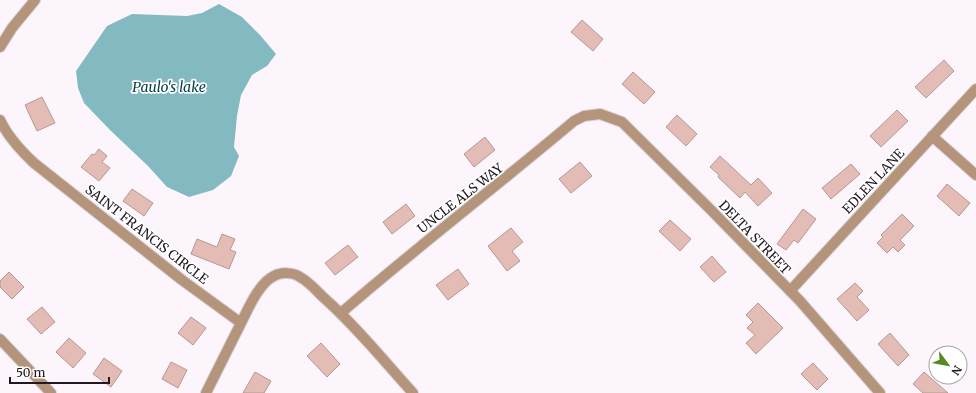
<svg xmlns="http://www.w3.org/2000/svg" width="976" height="393" font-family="Merriweather,serif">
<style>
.water{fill:#83bac1}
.building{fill:#e3bdb5;stroke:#ba968e}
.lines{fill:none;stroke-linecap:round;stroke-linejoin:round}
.minor-casing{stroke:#d9d2d9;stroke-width:12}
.minor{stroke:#b4947a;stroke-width:10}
.labels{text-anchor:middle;stroke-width:3.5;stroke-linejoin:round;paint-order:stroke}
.street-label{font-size:13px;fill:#211821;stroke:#fff}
.water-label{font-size:14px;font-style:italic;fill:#063b41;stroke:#fff}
</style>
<rect width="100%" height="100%" fill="#fcf6fc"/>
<path class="water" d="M219,4L242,17L260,35L276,54L267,66L252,75L241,95L237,116L234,147L239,156L231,176L213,190L189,197L167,187L148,166L110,130L84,103L78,88L76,71L107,26L132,14L187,16L202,13Z"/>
<path class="building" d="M582,20L603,39L593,51L571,32Z
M944,60L954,71L926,98L915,87Z
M633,72L655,92L644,104L622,84Z
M42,97L55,123L37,131L25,105Z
M897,110L908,121L881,147L870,136Z
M677,115L697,134L686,146L666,127Z
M485,137L495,150L474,167L464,154Z
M99,149L107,156L102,162L110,168L99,181L81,167L92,154L94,155Z
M720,156L751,185L758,178L772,193L758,206L745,192L740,198L718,177L719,175L710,167Z
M580,162L592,176L571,193L559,179Z
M851,164L860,174L831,199L822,188Z
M947,184L970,203L959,216L937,196Z
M132,189L153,203L144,216L123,201Z
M406,204L415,216L392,234L383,222Z
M803,209L816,219L798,243L794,240L786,250L777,244Z
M902,214L914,226L900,240L905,245L898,252L893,247L887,253L877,243L883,237L881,235Z
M670,220L691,239L680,251L659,231Z
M511,228L523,242L512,251L520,261L507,271L488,246Z
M222,234L235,239L230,250L236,252L229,269L191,254L197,239L217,247Z
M348,245L358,257L335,275L325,263Z
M712,256L726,272L714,282L700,267Z
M458,269L469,284L448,300L436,285Z
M9,272L24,287L12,299L0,287V281Z
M855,283L863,291L857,297L869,310L857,321L837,299Z
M758,303L783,328L756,354L746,343L755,335L747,328L753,322L746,315Z
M42,307L55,322L41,334L27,319Z
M191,317L206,328L193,345L178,333Z
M890,333L909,355L898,366L878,344Z
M69,338L86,353L73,368L56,352Z
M321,343L340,364L327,377L307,356Z
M104,358L122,371L111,387L93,374Z
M171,362L187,370L178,388L162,379Z
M813,363L828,379L817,390L801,374Z
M255,372L271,381L264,393H243Z
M924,372L948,393H923L913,384Z"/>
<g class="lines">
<defs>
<path id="minor" d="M0,47L12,28L35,0
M0,120C8,137 20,150 34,163L182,280L241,323C248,309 259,283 274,276C281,272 293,272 300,277C309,282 316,290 323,297C356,326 384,361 413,393
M932,136L976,175
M790,291L976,89
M341,313C417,247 497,186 574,121L584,116L600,114L622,122L712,211L800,301L880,393
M0,339L51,393
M206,393L241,323"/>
</defs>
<use href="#minor" class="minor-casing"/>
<use href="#minor" class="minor"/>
</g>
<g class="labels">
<g class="street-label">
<text transform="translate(873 181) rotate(-47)" y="5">EDLEN LANE</text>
<text transform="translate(460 198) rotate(-38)" y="5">UNCLE ALS WAY</text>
<text transform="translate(147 234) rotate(38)" y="5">SAINT FRANCIS CIRCLE</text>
<text transform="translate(755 237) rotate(46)" y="5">DELTA STREET</text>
</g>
<g class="water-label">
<text x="169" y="92">Paulo's lake</text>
</g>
</g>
<g transform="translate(948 365) rotate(122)"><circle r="19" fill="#ffffff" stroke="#a6a3a6"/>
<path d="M0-3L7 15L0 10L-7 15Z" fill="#538a25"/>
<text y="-6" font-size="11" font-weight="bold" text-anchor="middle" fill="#211821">N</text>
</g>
<path d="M10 377v6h99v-6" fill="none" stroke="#211821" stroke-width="2"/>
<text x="16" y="377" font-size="12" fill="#211821" stroke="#ffffff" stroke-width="3" paint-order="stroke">50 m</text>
</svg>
